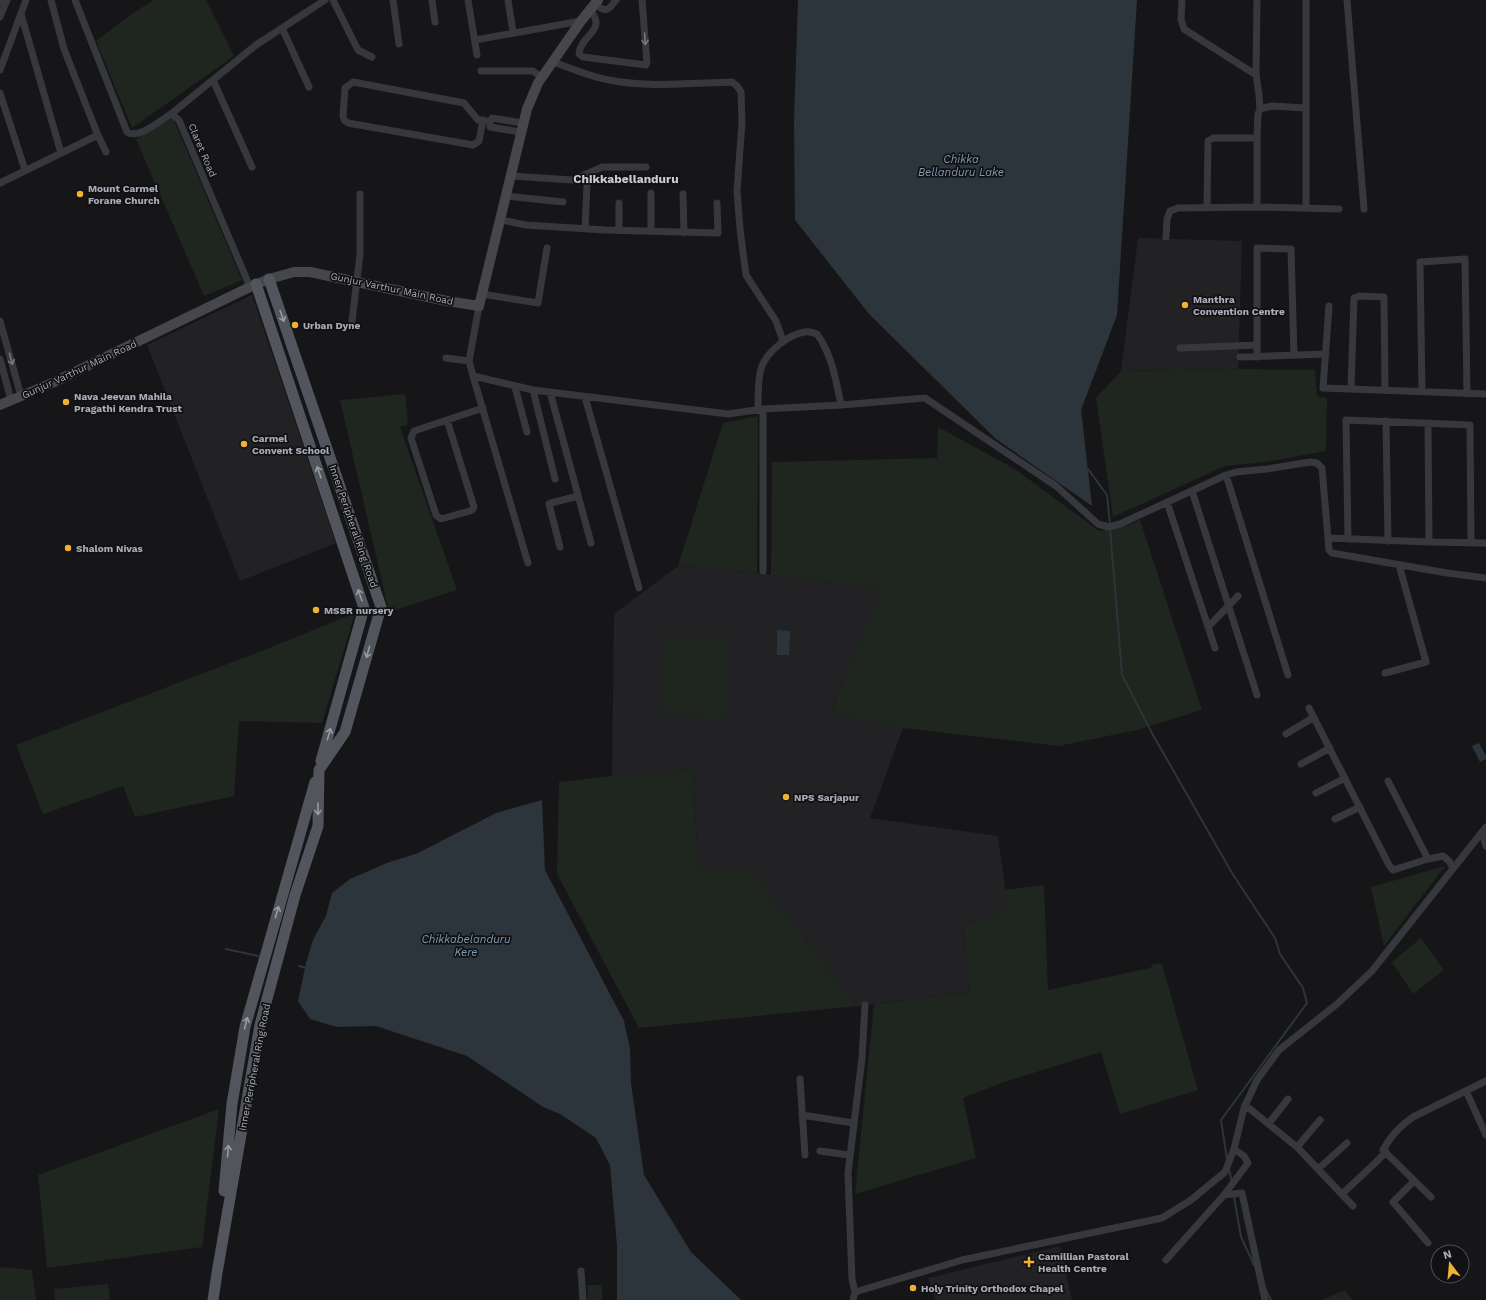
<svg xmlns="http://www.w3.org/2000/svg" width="1486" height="1300" font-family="'Work Sans',sans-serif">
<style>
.built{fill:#222225}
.green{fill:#1e261f}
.water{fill:#2c353c}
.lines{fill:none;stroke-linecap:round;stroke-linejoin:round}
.stream{stroke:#2c353c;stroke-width:2}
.minor{stroke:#37383d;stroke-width:7}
.secondary{stroke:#45474d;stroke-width:10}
.primary{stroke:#53555c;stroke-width:11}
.oneway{stroke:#757881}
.oneway2{stroke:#979ba6}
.poi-dot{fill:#f2b134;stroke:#111113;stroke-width:1.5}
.labels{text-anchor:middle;stroke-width:3.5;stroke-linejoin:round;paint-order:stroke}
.street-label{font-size:10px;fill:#a8adb8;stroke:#111113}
.poi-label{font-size:10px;font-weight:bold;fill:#a8adb8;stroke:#111113;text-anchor:start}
.water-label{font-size:11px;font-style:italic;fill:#7f9bb3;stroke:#111113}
.quarter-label{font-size:12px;font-weight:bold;fill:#c9ccd4;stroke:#111113}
</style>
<rect width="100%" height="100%" fill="#161618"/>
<path class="built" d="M1138,238L1242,241L1238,369L1121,371Z
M252,295L336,543L240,581L147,345Z
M678,566L757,573L883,589L830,712L903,728L870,818L998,836L1008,910L963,925L969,992L857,1006L750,868L698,867L693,770L612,776L614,614Z
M1060,1246L1072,1300H936L928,1278Z"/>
<path class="green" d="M153,0H206L234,56L132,128L96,41L128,17Z
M173,118L242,280L204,296L136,139Z
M1238,369L1315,370L1317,396L1327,398L1326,451L1266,462L1225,466L1113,517L1096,398L1121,371Z
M405,394L408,424L400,427L457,590L389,612L340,400Z
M758,416L757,573L678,566L723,423Z
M938,427L1015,469L1099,531L1129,525L1140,520L1202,710L1137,730L1059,746L903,728L830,713L882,589L771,575L772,462L937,458Z
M355,613L322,723L239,721L234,796L135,817L123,786L43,814L16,745L264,650Z
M663,636L725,638V718L659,715Z
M693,770L698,867L750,868L857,1006L639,1028L557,874L559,782L612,776Z
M1445,866L1384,946L1371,887Z
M1044,885L1048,990L1150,968L1154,964H1162L1198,1090L1120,1114L1101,1052L1004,1082L963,1098L976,1158L855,1194L874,1004L969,992L963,925L1007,910L1004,890Z
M1421,938L1444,970L1413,994L1392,962Z
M219,1109L202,1247L47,1268L38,1175Z
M0,1267L32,1270L36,1300H0Z
M108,1284L110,1300H55L54,1289Z
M587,1285H602V1300H588Z
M1345,1290L1352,1300H1322Z"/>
<path class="water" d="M798,0H1137L1117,315L1081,410L1092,506L996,439L869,314L795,220L794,121Z
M777,630L790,631L789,655H777Z
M1479,743L1486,756V759L1480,762L1472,746Z
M542,800L545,870L624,1021L630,1048L631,1083L644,1175L691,1252L741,1300H617V1246L610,1165L596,1138L560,1114L543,1107L467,1056L376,1026L337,1027L310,1019L298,1001L306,963L313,940L326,916L332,893L350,879L387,863L418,853L496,813Z"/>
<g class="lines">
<path class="stream" d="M1088,469L1107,495L1110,524
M1110,528L1122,675L1153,735L1232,873L1275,938L1280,954L1303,988L1307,1003L1221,1120L1227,1159
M226,949L258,956
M299,966L307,968
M1229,1169L1232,1182
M1234,1197L1241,1237L1254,1265
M1265,1288L1271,1300"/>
<path class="minor" d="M75,0L127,132C138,140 161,120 171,114L179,120L250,287
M333,0L358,50L372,57
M393,0L399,44
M432,0L435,22
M468,0L477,55
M508,0L513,32
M1182,0L1181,19L1184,29L1256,75
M1257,0L1256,75L1259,95L1260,109L1258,114L1257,138V207
M1347,0L1364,209
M0,2L1,0
M595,4C606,13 608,11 616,0
M590,10C608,31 580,35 579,54L583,57L646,65L647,63L642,0
M21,14L61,153
M0,17L7,0
M282,28L309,87
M475,40L581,21
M553,62C571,68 590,77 609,80C647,88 693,83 732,82L737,86L741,92L742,122L737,191L740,229L746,275L776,321L783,341
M0,70L26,0
M481,71H533L542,78
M213,80L252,167
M353,82L464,103L478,120H483L479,141L473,145L348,123L344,120L343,116L345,88Z
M0,93L25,170
M1260,109L1272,106L1306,108
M171,114L256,45L325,0
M483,120L490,122L492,118L523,123
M490,122V127L520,132
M97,133L106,152
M511,176L573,180L602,167H646
M0,183L96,136L97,133L64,49L51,0
M651,193V230
M683,194L684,233
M506,196L563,202
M1207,207L1208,141L1213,138H1257
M1306,208V0
M501,220L526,225L605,230L718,233L717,203
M585,228L587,185
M619,230V203
M1166,237L1167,219L1170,211L1178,208L1257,207L1339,209
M482,294L538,303L547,248
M479,306L469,361L473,376L533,390L728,414L763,409L841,405L925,398L1056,486L1098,524L1109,527L1120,524L1226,475L1236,472L1267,469L1310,462L1317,463L1322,468L1329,550L1332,553L1447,573L1486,578
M1329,306L1323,388L1486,394
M0,321L21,396
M352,321L360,254V194
M1180,348L1257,345
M1240,357L1326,354
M1257,357V248L1291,249L1294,355
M446,358L469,361
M0,359L11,400
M473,376L528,563
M515,387L527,432
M1351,389L1354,298L1360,296L1384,297L1385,390
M533,390L555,479
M550,392L591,543
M1422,392L1420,262L1465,259L1467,394
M585,397L639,588
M758,409C758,399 758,374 762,366C768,351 789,334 805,332C809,331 813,333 817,334C832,355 836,380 841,405
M763,409V571
M447,420L474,507L473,509L470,511L441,519L436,515L411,438L414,431L483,408
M1386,421L1388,541
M1428,423L1429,542
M1226,475L1288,675
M1192,491L1257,695
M1167,502L1215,648
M1328,538L1429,542L1486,543
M1348,539L1346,420L1470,425L1471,543
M560,547L549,504L551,503L578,496
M1208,627L1238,596
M1385,673L1426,662L1399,565
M1309,708L1389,865L1393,870L1428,859
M1286,734L1314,717
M1301,764L1330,748
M1388,781L1428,859L1443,856L1449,861L1453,868
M1316,793L1345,778
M1335,819L1360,807
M1482,833L1486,846
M800,1079L805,1155
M1466,1091L1486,1135
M1245,1105L1297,1147L1353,1206
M802,1115L853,1123
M1269,1123L1288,1099
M1297,1147L1320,1120
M820,1151L849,1155
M1318,1169L1347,1143
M1414,1181L1393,1202L1428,1243
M1342,1194L1373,1165L1386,1152
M1224,1195L1242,1193L1265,1300
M1431,1197L1383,1150C1390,1137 1401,1125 1413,1117L1486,1081
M1166,1260L1224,1195L1248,1163L1244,1156L1234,1149
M581,1271L583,1300
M855,1292L962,1260L1162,1218L1191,1200L1225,1172L1234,1149L1244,1108L1257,1080L1279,1050L1337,1004L1372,971L1486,827
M853,1300L855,1292L852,1279L848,1173L862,1058L865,1005"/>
<path class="secondary" d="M0,405L52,383L250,287L269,279L294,272H310L447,301L479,306L527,109L538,83L581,21L598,0"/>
<path class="primary" d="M256,284L364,608L321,761
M224,1191L232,1104L245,1027L315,782
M213,1300L217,1273L260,1025L295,895L318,826L319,770L345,732L381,607L269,279"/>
</g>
<defs><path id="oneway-shaft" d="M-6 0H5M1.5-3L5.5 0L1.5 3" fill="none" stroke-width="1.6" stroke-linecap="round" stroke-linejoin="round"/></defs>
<g class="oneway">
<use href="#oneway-shaft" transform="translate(645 39) rotate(86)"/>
<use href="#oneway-shaft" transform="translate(11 359) rotate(74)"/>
</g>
<g class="oneway2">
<use href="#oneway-shaft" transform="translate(282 316) rotate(71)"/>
<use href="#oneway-shaft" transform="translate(319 472) rotate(-109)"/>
<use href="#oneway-shaft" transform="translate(360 595) rotate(-109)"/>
<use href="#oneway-shaft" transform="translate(368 652) rotate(106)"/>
<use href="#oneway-shaft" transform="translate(329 734) rotate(-74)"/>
<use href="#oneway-shaft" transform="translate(318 809) rotate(90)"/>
<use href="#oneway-shaft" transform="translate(277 912) rotate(-74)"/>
<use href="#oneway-shaft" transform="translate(246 1023) rotate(-75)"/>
<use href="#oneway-shaft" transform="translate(228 1151) rotate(-85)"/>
</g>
<g class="poi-dot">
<circle cx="80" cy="194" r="4"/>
<circle cx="1185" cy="305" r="4"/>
<circle cx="295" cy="325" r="4"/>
<circle cx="66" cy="402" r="4"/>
<circle cx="244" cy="444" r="4"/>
<circle cx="68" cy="548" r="4"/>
<circle cx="316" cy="610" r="4"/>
<circle cx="786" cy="797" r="4"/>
<path d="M1027 1256h4v4h4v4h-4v4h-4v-4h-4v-4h4z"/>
<circle cx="913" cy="1288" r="4"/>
</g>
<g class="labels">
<g class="street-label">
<text transform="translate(203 150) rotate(67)" y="4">Claret Road</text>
<text transform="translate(392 288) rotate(12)" y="4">Gunjur Varthur Main Road</text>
<text transform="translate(79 369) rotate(-25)" y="4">Gunjur Varthur Main Road</text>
<text transform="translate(354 526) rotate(71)" y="4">Inner Peripheral Ring Road</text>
<text transform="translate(254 1067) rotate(-79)" y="4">Inner Peripheral Ring Road</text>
</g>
<g class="poi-label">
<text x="88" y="192">Mount Carmel<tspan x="88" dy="12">Forane Church</tspan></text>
<text x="1193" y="303">Manthra<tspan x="1193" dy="12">Convention Centre</tspan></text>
<text x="303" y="329">Urban Dyne</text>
<text x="74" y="400">Nava Jeevan Mahila<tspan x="74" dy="12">Pragathi Kendra Trust</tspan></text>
<text x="252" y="442">Carmel<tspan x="252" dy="12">Convent School</tspan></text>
<text x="76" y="552">Shalom Nivas</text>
<text x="324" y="614">MSSR nursery</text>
<text x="794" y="801">NPS Sarjapur</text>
<text x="1038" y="1260">Camillian Pastoral<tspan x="1038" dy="12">Health Centre</tspan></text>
<text x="921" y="1292">Holy Trinity Orthodox Chapel</text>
</g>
<g class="water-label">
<text x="961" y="163">Chikka<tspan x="961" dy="13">Bellanduru Lake</tspan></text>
<text x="466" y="943">Chikkabelanduru<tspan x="466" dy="13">Kere</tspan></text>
</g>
<g class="quarter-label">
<text x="626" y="183">Chikkabellanduru</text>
</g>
</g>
<g transform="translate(1450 1264) rotate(344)"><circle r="19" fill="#111113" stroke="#4d4f55"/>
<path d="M0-3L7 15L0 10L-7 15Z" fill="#f2b134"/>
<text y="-6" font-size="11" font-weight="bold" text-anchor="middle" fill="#a8adb8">N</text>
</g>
</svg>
